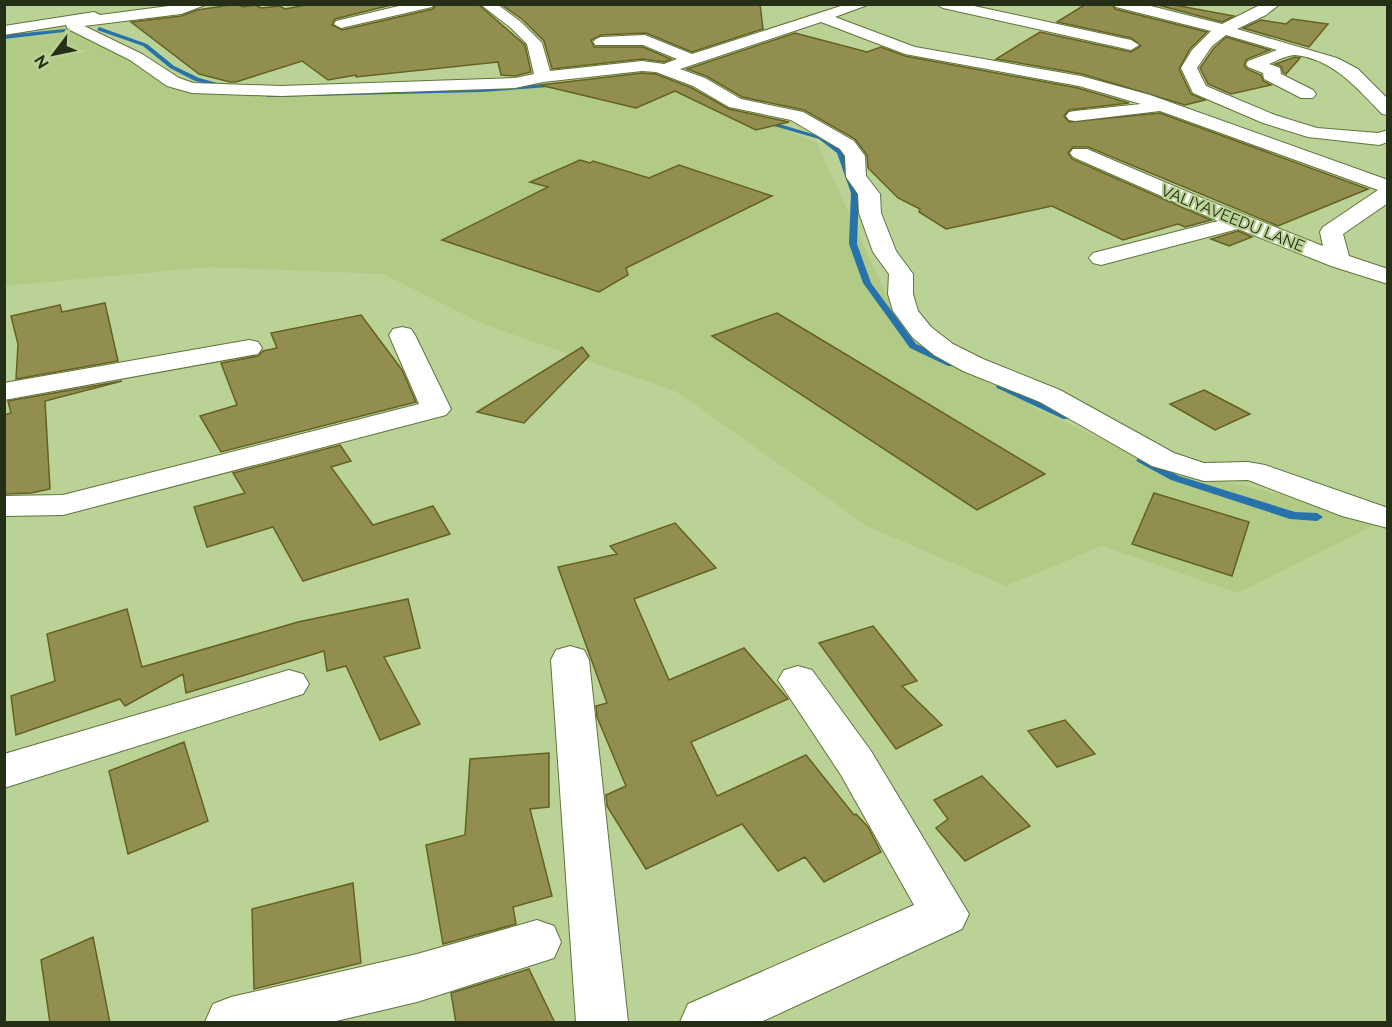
<svg xmlns="http://www.w3.org/2000/svg" width="1392" height="1027" font-family="Raleway,sans-serif">
<style>
.built{fill:#b1cb87}
.lines{fill:none;stroke-linecap:round;stroke-linejoin:round}
.stream{fill:#2872ab;fill-rule:evenodd}
.building{fill:#928e50;stroke:#656121;stroke-width:1.5}
.minor-casing{stroke:#60743c;stroke-width:2}
.minor{fill:#fff;fill-rule:evenodd}
.labels{text-anchor:middle;stroke-width:4.5;stroke-linejoin:round;paint-order:stroke}
.far-street-label{font-size:16px;fill:#252e16;stroke:#bad296}
</style>
<rect width="100%" height="100%" fill="#bad296"/>
<path class="built" d="M62,25L124,51L196,89L421,82L542,86L658,76L817,143L894,312L1037,409L1160,466L1284,495L1373,526L1238,593L1102,546L1006,586L867,526L677,392L483,324L383,274L209,267L5,286V34Z"/>
<g class="lines">
<path class="stream" d="M99,27L147,44L174,66L199,78L221,84L218,86L195,81L170,68L143,46L97,30Z
M66,29L64,32L4,39V35Z
M561,83L563,86L481,92L268,97L265,95L268,93L481,88Z
M762,119L823,137L843,150L859,193L857,244L871,283L916,344L956,362V366H948L910,348L863,283L849,244L851,193L837,153L819,139L760,122V120Z
M1001,383L1071,415L1072,417L1071,419H1063L997,388L996,386Z
M1142,457L1179,476L1295,512L1317,513L1323,517L1317,521L1290,519L1171,480L1138,462L1136,460Z"/>
</g>
<path class="building" d="M237,4L243,7L255,5L261,8L280,6L285,9L311,4H395L335,19L332,25L342,30L433,9L436,4H478L525,45L531,72L515,76L501,75L498,62L356,77V75L328,80L302,61L236,82H230L199,74L131,22L181,16L197,10Z
M501,4H760L763,29L692,52L646,33L601,35L591,40L594,47H643L671,59L664,62L642,59L552,69L544,41L523,20Z
M1086,4H1112L1115,9L1207,32L1190,49L1179,69L1191,94L1205,100L1185,105L1082,74L996,59L1040,32L1131,52L1141,46L1131,38L1057,22Z
M1154,4H1169L1234,16L1222,22Z
M1292,19L1328,24L1309,47L1243,28L1261,20L1286,24Z
M795,33L867,52L881,47L905,56L1078,88L1129,103L1069,110L1064,116L1069,122L1160,113L1368,189L1278,226L1088,147H1073L1068,153L1072,159L1211,220L1185,227L1178,224L1123,240L1052,206L946,229L919,212L920,209L898,198L868,168L867,155L855,139L804,110L742,97L706,76L687,69Z
M1226,37L1270,50L1247,59L1244,65L1247,69L1261,75L1263,81L1271,85L1231,94L1208,84L1200,68L1214,48Z
M1295,57L1300,58L1286,74L1283,72L1281,66L1275,64Z
M642,73L656,74L692,88L729,109L789,122L756,130L675,91L636,108L540,85Z
M580,160L590,163L593,161L649,178L679,165L772,196L626,268L628,275L599,292L442,240L548,187L530,182Z
M1238,231L1252,237L1229,246L1211,239Z
M105,303L118,361L16,379L18,344L11,316L60,305L62,312Z
M777,313L1045,474L977,510L712,336Z
M361,315L402,370L416,402L221,452L200,416L237,405L221,363L258,356L263,351L277,348L271,333Z
M582,347L589,356L524,423L477,412Z
M122,381L45,401L50,489L31,493L4,494V415L11,413L8,401Z
M1204,390L1250,414L1215,430L1170,404Z
M340,445L351,461L331,467L373,525L433,506L450,534L303,581L273,527L207,547L194,507L245,493L233,473Z
M1154,493L1249,522L1232,576L1132,544Z
M675,523L716,568L634,599L669,680L744,648L788,699L691,742L717,796L806,755L854,815L856,814L868,827L881,852L824,882L805,857L778,871L742,824L646,869L607,806L606,795L626,786L597,717L596,706L607,703L558,567L617,554L610,546Z
M408,599L420,648L384,657L420,724L380,740L346,666L327,671L324,651L186,693L183,674L125,706L120,699L16,735L11,696L55,681L47,634L127,609L142,667L298,622Z
M873,626L917,681L902,686L942,725L896,749L819,643Z
M1065,720L1095,754L1057,767L1028,731Z
M184,742L208,821L128,854L109,771Z
M549,753V807L530,809L552,896L513,907L516,924L443,944L426,845L465,835L470,759Z
M982,776L1030,826L965,861L936,828L948,819L934,800Z
M353,883L361,963L254,989L252,909Z
M93,937L110,1023H50L41,960Z
M529,969L555,1023H456L451,993Z"/>
<g class="lines">
<defs>
<path id="minor" d="M184,4H208L181,14L84,26L142,54L179,78L193,83L281,86L515,78L534,74L527,44L511,28L480,4H497L521,22L542,43L550,71L642,61L664,64L677,59L643,45H596L593,42L596,39L601,37L645,35L692,54L847,4H870L835,17L915,47L1081,76L1150,95L1388,180V203L1343,234L1349,256L1388,269V284L1331,266L1238,229L1101,265L1093,263L1089,258L1093,253L1218,221L1073,157L1070,153L1073,149H1087L1202,198L1323,246L1320,232L1323,227L1378,190L1160,111L1075,121L1069,120L1066,116L1069,112L1075,111L1141,104L1079,86L905,54L821,22L680,69L705,78L741,99L803,112L854,141L865,156L866,176L880,194L881,213L896,251L913,274V294L918,311L931,327L953,344L983,359L1060,390L1174,453L1204,463L1248,462L1265,465L1388,508V528L1342,516L1248,480L1204,481L1152,466L1040,402L963,371L934,355L913,338L893,311L888,294L889,274L873,252L859,213L858,194L846,177L845,156L840,149L791,120L729,107L693,86L656,72L642,71L543,82L515,88L281,96L192,93L167,86L130,60L68,29L66,25L4,35V26L94,12L100,15Z
M407,4H434L432,7L341,28L334,24L336,21Z
M936,4H965L1131,40L1139,45L1131,50L943,8Z
M1114,4H1143L1222,24L1262,4H1280L1266,15L1237,29L1337,58L1358,69L1388,99V115L1382,114C1357,88 1333,59 1295,55C1287,55 1276,61 1269,64L1280,68L1281,74L1313,90L1316,94L1313,98H1301L1264,79L1263,73L1248,67L1246,64L1248,61L1277,50L1226,35L1212,46L1197,68L1206,86L1275,115L1317,128L1378,133L1388,130V142L1379,145L1308,137L1263,123L1193,93L1181,68L1192,50L1211,31L1116,7Z
M402,327L411,329L415,335L451,409L446,415L63,515L4,516V496L63,495L419,404L389,335L393,329Z
M249,340L258,342L262,348L258,354L4,400V383Z
M570,646L584,650L589,660L628,1022H576L551,660L556,650Z
M798,666L812,670L871,751L969,914L962,929L761,1022H680L688,1004L914,905L841,775L778,680L784,670Z
M289,670L303,674L309,684L303,694L4,788V754Z
M537,920L554,926L561,942L554,958L417,1002L332,1022H205L213,1004L231,997L417,954Z"/>
</defs>
<use href="#minor" class="minor-casing"/>
<use href="#minor" class="minor"/>
</g>
<g class="labels">
<g class="far-street-label">
<text transform="translate(1233 218) rotate(22)" y="6">VALIYAVEEDU LANE</text>
</g>
</g>
<rect width="1392" height="1027" fill="none" stroke="#252e16" stroke-width="12"/>
<g transform="translate(54 54) rotate(238)" stroke="#bad296" stroke-width="4.5" paint-order="stroke">
<path d="M0-4.5L10 22L0 15L-10 22Z" fill="#252e16"/>
<text y="-9" font-size="16" font-weight="bold" text-anchor="middle" fill="#252e16">N</text>
</g>
</svg>
